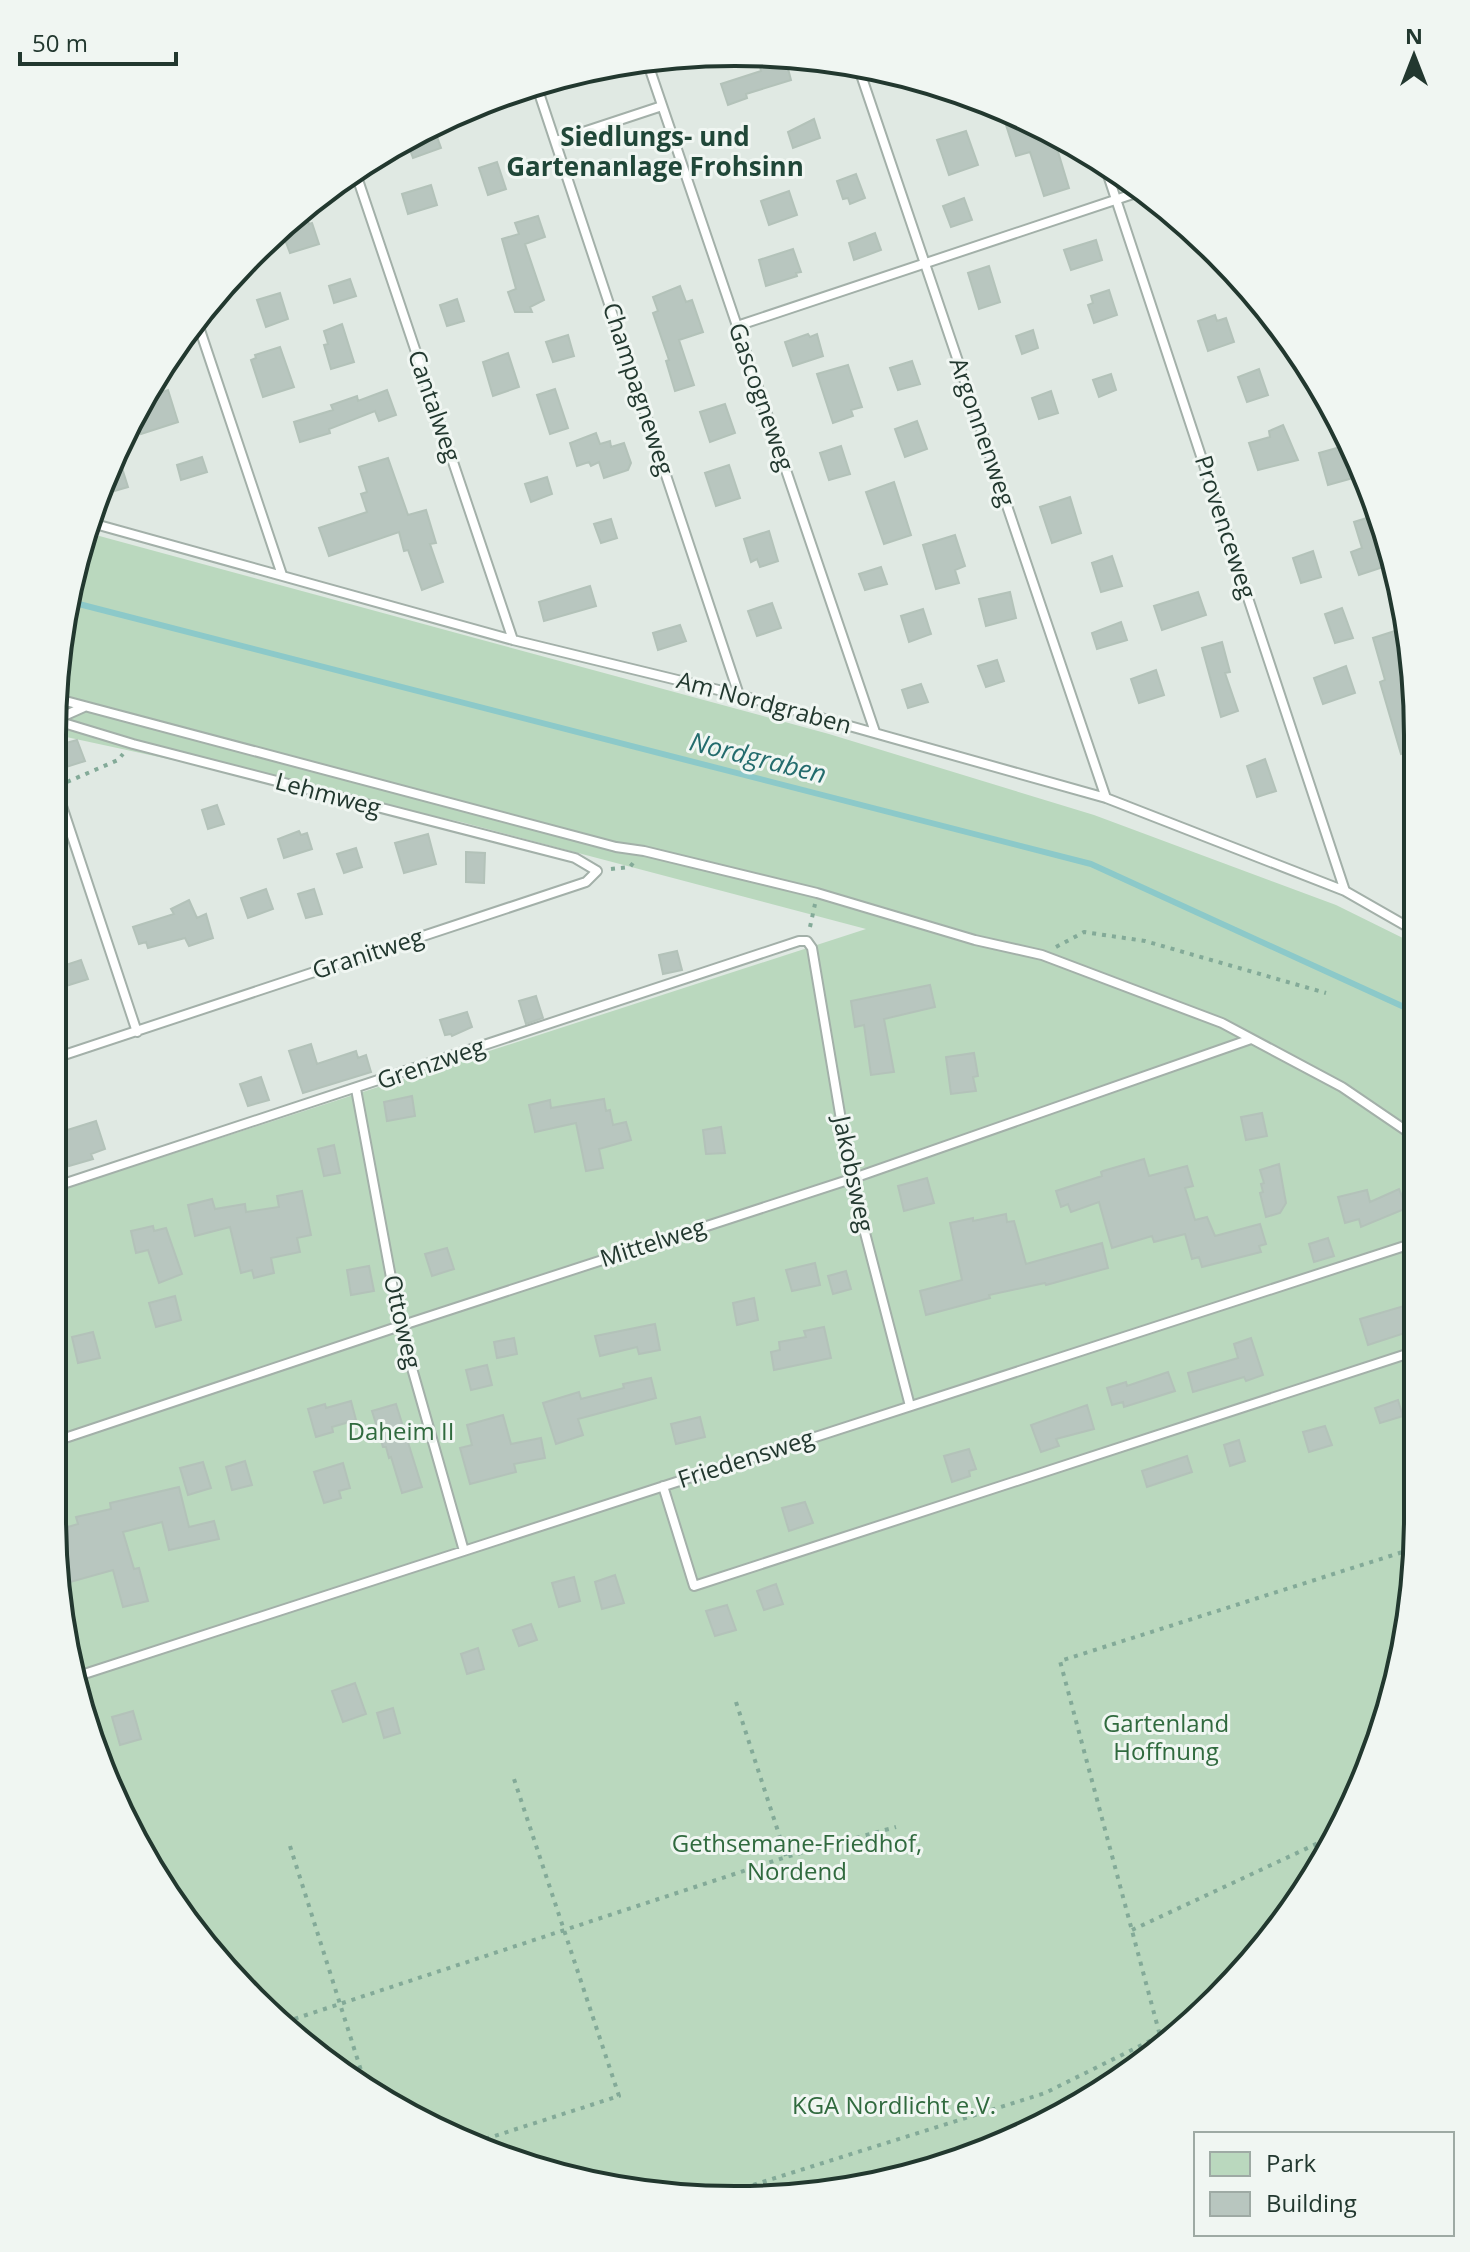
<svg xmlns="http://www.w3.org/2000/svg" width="1470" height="2252" font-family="'Open Sans',sans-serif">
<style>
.green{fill:#bad8be}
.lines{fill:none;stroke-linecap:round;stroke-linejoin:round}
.stream{stroke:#8cc9c9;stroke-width:6}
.building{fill:#b8c6bf;stroke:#b3c2b9;stroke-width:2}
.service-casing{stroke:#a3b0a9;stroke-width:12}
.path{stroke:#83aa98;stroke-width:4;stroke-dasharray:4 6;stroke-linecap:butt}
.service{stroke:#fff;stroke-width:8}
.labels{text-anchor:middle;stroke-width:6;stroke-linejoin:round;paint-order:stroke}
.street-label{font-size:24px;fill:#22382f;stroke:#f0f6f2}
.park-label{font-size:24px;fill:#306a3e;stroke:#f0f6f2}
.neighbourhood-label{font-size:26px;font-weight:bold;fill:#204738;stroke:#f0f6f2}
.water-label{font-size:26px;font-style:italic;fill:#236c6d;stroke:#f0f6f2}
.rim{fill:none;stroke:#22382f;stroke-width:4}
</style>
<rect width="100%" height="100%" fill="#e0e9e3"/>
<path class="green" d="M92,534L829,734L1094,815L1336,905L1415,944L1412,1606L1366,1779L1249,1967L1114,2085L912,2177L735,2200L515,2164L320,2059L167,1897L88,1736L52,1517L54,1192L866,929L461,822L57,735L58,645Z"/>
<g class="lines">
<path class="stream" d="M71,602L1091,864L1415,1012"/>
</g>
<path class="building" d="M780,56L785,57L791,80L746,94L747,98L728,105L721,84L761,71L759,62Z
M814,119L820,138L793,148L788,132Z
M1025,120L1052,132L1069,188L1044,196L1030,152L1016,156L1006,125Z
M432,123L441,148L413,158L406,139Z
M966,131L978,165L949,175L937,140Z
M497,162L506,189L488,195L479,168Z
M856,174L865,198L850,204L848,198L843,199L837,181Z
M431,185L437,205L408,214L402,194Z
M789,191L797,215L769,225L761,201Z
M964,198L972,220L951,227L943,206Z
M538,216L545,237L525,244L544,300L530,307L532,312H515L508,292L516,289L502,239L519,234L515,223Z
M307,219L309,224L312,223L319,244L290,253L281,229Z
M875,233L881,250L854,260L849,243Z
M1096,240L1102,260L1071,270L1064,250Z
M793,249L801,272L796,273L797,276L766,286L759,260Z
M989,266L1000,302L979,309L968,273Z
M350,279L356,296L334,303L329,286Z
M680,286L686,302L692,300L703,332L679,340L694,385L675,391L666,361L669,360L653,313L658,311L653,297Z
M1109,290L1117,315L1094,323L1088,305L1093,303L1091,296Z
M280,293L288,319L266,327L257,300Z
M457,299L464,321L447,326L440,305Z
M1215,315L1217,321L1226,318L1234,342L1208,351L1198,321Z
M342,324L354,362L331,369L324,345L328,344L324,331Z
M1033,330L1038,348L1022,354L1016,336Z
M808,334L810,337L817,334L823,356L793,366L785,342Z
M568,335L574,356L553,362L546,342Z
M280,347L294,387L263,397L251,360L256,358L255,355Z
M508,353L519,387L493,396L483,362Z
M912,361L920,384L898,390L890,368Z
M848,365L862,407L851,410L853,416L833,423L817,374Z
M1259,369L1268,395L1247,402L1238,377Z
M1111,374L1116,390L1099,397L1093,380Z
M555,389L568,428L550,434L537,395Z
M168,390L178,422L141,434L135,415L146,398Z
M387,390L396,415L379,421L375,411L329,429L330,433L300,442L294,422L333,410L331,405L357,396L358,401Z
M1051,391L1058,413L1039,419L1032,398Z
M725,404L735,433L710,442L700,412Z
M917,421L927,449L905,457L895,429Z
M1283,425L1298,460L1258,470L1249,443L1270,437L1269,431Z
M596,433L600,444L610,441L611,447L624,443L631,463L628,470L604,478L599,462L591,466L589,462L577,466L570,443Z
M841,446L850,474L829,480L820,453Z
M1344,446L1353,478L1328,485L1319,453Z
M117,452L128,487L104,494L107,485Z
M202,457L207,472L181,480L177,465Z
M388,458L408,515L426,510L436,543L430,544L443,582L422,590L408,550L404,551L399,532L329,556L319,528L367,512L361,494L367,492L359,467Z
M729,465L740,498L716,506L705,473Z
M547,477L552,494L531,502L525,484Z
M894,482L911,535L884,544L866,492Z
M1070,497L1081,533L1052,543L1040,507Z
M1370,517L1386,566L1359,575L1351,552L1362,548L1354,522Z
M611,519L617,538L601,543L594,524Z
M769,531L778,561L760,567L757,559L751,562L744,539Z
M955,535L965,566L955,570L959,583L936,589L923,545Z
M1313,551L1321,577L1301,583L1293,558Z
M1112,556L1122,586L1101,592L1092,563Z
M881,567L887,584L865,590L859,574Z
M590,586L596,606L544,621L539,602Z
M1010,592L1016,618L986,626L979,599Z
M1198,592L1206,615L1162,630L1154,606Z
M772,603L781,628L757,636L748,611Z
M1342,608L1353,638L1335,643L1325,614Z
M923,609L931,634L909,642L901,616Z
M1121,622L1127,640L1097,649L1092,633Z
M680,625L686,641L658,650L653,633Z
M1401,629L1409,656L1401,658L1416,713V749L1401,754L1380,682L1385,680L1373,638Z
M1222,642L1230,672L1225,673L1238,711L1221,717L1202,648Z
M997,660L1004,681L986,687L978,666Z
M1346,666L1355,693L1323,704L1314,678Z
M1156,670L1164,695L1139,703L1131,679Z
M921,684L928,702L908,708L902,690Z
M77,740L85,761L66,767L59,745Z
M1265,759L1276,791L1257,797L1247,766Z
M217,805L224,824L208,829L202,810Z
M299,831L301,835L307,833L312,849L284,858L278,839Z
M428,834L436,864L404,873L395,843Z
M356,848L362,867L344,873L337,854Z
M466,852L485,853L484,883L466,882Z
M266,889L273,909L248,918L241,898Z
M314,889L322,914L306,918L298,894Z
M189,900L197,918L206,914L213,938L189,946L185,938L148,948L146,942L139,944L133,927L174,914L171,909Z
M677,951L682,970L663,974L659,955Z
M81,960L88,979L66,986L60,967Z
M930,985L935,1007L884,1019L894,1072L871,1075L864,1025L855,1027L851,1001Z
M536,996L543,1018L526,1024L519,1001Z
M467,1012L472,1027L452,1036L451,1034L445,1035L440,1020Z
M311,1044L317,1064L356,1051L358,1058L366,1055L371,1072L303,1093L289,1051Z
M974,1053L978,1076L973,1077L976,1091L951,1094L946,1057Z
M261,1077L269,1100L248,1106L240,1084Z
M412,1096L415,1116L387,1121L384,1102Z
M604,1099L606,1111L610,1110L613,1125L626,1122L631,1140L599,1149L603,1168L586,1171L576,1123L535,1132L529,1105L550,1100L551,1108Z
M1262,1113L1267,1136L1246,1140L1241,1117Z
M96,1121L105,1149L91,1154L93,1159L69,1166L58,1133Z
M721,1127L725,1153L706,1154L703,1130Z
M334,1145L340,1173L324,1176L318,1149Z
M1144,1159L1149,1176L1187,1166L1193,1186L1185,1188L1195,1220L1207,1217L1215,1236L1260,1224L1266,1244L1259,1246L1261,1252L1202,1267L1199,1257L1192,1259L1185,1234L1154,1242L1152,1236L1112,1248L1099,1202L1071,1212L1068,1204L1061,1207L1056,1191L1102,1176L1101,1172L1103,1171Z
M1279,1164L1286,1203L1280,1213L1266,1217L1260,1193L1263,1192L1261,1184L1264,1183L1260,1170Z
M927,1178L934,1203L904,1211L898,1186Z
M1399,1189L1407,1208L1361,1227L1359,1219L1345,1223L1338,1197L1367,1190L1370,1202Z
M302,1191L311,1235L297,1238L300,1252L271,1258L274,1273L254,1278L252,1270L241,1273L230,1227L195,1236L188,1205L212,1199L215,1209L245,1204L246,1212L279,1207L277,1196Z
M1006,1214L1007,1222L1014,1221L1026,1264L1102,1243L1108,1268L1046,1285L1045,1283L989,1295L990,1298L926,1315L920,1291L962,1280L950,1223L973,1218V1221Z
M153,1226L154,1231L166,1228L182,1274L159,1283L148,1250L136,1253L131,1231Z
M1328,1238L1334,1256L1314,1262L1309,1244Z
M447,1248L454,1269L432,1276L425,1254Z
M815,1263L820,1285L792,1291L786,1270Z
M369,1266L374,1291L351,1295L347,1270Z
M846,1271L851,1289L833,1294L828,1276Z
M175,1296L181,1320L156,1327L149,1303Z
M754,1298L758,1320L737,1325L733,1303Z
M1414,1303V1330L1368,1345L1360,1319Z
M655,1324L660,1350L639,1354L637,1347L600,1356L595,1336Z
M824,1327L831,1358L774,1370L771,1352L780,1350L779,1342L806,1337L804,1331Z
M93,1332L100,1358L78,1363L72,1337Z
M514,1338L517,1354L497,1358L494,1342Z
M1251,1338L1263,1375L1246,1381L1244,1377L1193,1392L1188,1373L1238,1358L1234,1344Z
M487,1365L492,1385L471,1390L466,1370Z
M1168,1372L1175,1391L1124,1407L1123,1402L1112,1405L1107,1388L1126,1382L1127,1386Z
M651,1378L656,1398L578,1419L583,1435L556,1444L543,1403L579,1392L581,1399L624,1388L623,1384Z
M1398,1400L1403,1416L1380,1423L1375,1408Z
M351,1401L356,1420L332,1427L333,1432L316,1437L308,1409L325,1404L326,1408Z
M396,1404L422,1487L402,1493L391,1457L389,1458L386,1447H383L372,1411Z
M1087,1405L1094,1429L1056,1439L1059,1446L1041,1452L1031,1425Z
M503,1415L511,1444L541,1438L545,1458L514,1464L516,1472L470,1484L460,1448L472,1445L467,1425Z
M700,1417L705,1437L676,1444L671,1424Z
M1325,1426L1332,1445L1309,1452L1303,1432Z
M1239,1440L1245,1461L1230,1466L1224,1445Z
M969,1449L976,1469L969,1471L970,1476L952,1482L944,1456Z
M1187,1456L1192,1472L1147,1487L1142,1471Z
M245,1461L252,1485L232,1490L226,1467Z
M203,1462L211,1488L188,1495L180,1468Z
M343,1463L350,1488L339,1491L341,1498L324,1503L314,1472Z
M179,1487L189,1527L214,1521L219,1539L169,1550L162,1522L123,1532L134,1569L139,1568L148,1601L123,1607L113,1570L63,1584L54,1531L78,1524L76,1517L111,1509L110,1503Z
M805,1502L813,1523L789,1531L782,1508Z
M615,1575L624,1603L602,1609L595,1582Z
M574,1577L580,1601L559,1607L552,1583Z
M776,1584L783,1604L764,1610L757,1591Z
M727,1605L736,1630L715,1636L706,1611Z
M531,1624L537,1640L519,1646L513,1630Z
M478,1648L484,1669L467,1674L461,1654Z
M355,1683L366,1714L343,1722L332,1691Z
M393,1708L400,1733L384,1738L377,1713Z
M133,1711L141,1739L120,1745L112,1717Z"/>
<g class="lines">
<defs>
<path id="service" d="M647,61L875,732
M858,66L1106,798
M536,84L739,695
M556,141L662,106
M1104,163L1345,891
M355,171L513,640
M197,321L282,575
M737,326L1142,191
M95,524L513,640L739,695L1106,798L1345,891L1415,931
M58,699L616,847L644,851L817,893L975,940L1042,955L1222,1023L1342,1087L1414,1136
M57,719L84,707
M57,791L137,1032
M55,1058L586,882L597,871L575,858L133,744L57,721
M356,1089L400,1326L464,1551
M54,1187L799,941H807L812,948L851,1179L910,1406
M53,1442L400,1326L851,1179L1251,1039
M663,1486L694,1586L1413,1352
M78,1676L1414,1243"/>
</defs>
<use href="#service" class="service-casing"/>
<path class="path" d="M67,782L118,760L123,754
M611,869L630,867L633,863
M810,927L815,904
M1056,947L1084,932L1145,941L1326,993
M736,1702L786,1856
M290,1846L365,2083
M1132,1930L1329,1838
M285,2022L786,1857L896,1827
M1162,2043L1060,1661L1412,1549
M476,2142L619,2096L513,1776
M715,2197L1045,2093L1160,2036L1197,2013"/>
<use href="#service" class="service"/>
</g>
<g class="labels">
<g class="street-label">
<text transform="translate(638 389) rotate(72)" y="8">Champagneweg</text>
<text transform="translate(761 397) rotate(71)" y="8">Gascogneweg</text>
<text transform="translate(434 406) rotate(71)" y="8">Cantalweg</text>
<text transform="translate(982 432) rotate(71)" y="8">Argonnenweg</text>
<text transform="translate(1225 527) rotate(72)" y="8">Provenceweg</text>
<text transform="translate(764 703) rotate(15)" y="8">Am Nordgraben</text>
<text transform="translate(328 795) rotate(15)" y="8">Lehmweg</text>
<text transform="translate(368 954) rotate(-18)" y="8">Granitweg</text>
<text transform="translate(431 1064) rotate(-19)" y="8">Grenzweg</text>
<text transform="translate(853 1174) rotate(78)" y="8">Jakobsweg</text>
<text transform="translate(653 1243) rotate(-18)" y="8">Mittelweg</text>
<text transform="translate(402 1322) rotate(77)" y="8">Ottoweg</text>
<text transform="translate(746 1459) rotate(-18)" y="8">Friedensweg</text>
</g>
<g class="park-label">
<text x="401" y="1440">Daheim II</text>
<text x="1166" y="1732">Gartenland<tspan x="1166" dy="28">Hoffnung</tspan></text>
<text x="797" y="1852">Gethsemane-Friedhof,<tspan x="797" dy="28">Nordend</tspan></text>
<text x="894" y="2114">KGA Nordlicht e.V.</text>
</g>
<g class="neighbourhood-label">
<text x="655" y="146">Siedlungs- und<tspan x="655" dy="30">Gartenanlage Frohsinn</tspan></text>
</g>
<g class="water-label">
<text transform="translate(758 758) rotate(14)" y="9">Nordgraben</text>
</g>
</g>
<path d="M0 0H1470V2252H0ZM735 66H735A669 669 0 0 1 1404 735V1517A669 669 0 0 1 735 2186H735A669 669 0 0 1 66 1517V735A669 669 0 0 1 735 66Z" fill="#f0f6f2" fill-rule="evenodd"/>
<path class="rim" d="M735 66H735A669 669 0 0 1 1404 735V1517A669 669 0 0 1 735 2186H735A669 669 0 0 1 66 1517V735A669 669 0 0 1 735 66Z"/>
<rect x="1194" y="2132" width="260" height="104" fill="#f0f6f2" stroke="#9eaaa4" stroke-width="2"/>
<rect x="1210" y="2152" width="40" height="24" fill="#bad8be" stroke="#9eaaa4" stroke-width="2"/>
<text x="1266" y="2172" font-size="24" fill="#22382f">Park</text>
<rect x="1210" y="2192" width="40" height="24" fill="#b8c6bf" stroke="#9eaaa4" stroke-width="2"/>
<text x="1266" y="2212" font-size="24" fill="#22382f">Building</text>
<g transform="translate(1414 56)" stroke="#f0f6f2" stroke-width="6" paint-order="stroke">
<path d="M0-6L14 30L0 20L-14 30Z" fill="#22382f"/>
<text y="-12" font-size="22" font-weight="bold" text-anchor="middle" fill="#22382f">N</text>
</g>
<path d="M20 52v12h156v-12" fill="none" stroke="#22382f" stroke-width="4"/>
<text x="32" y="52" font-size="24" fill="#22382f" stroke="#f0f6f2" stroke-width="6" paint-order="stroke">50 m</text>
</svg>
